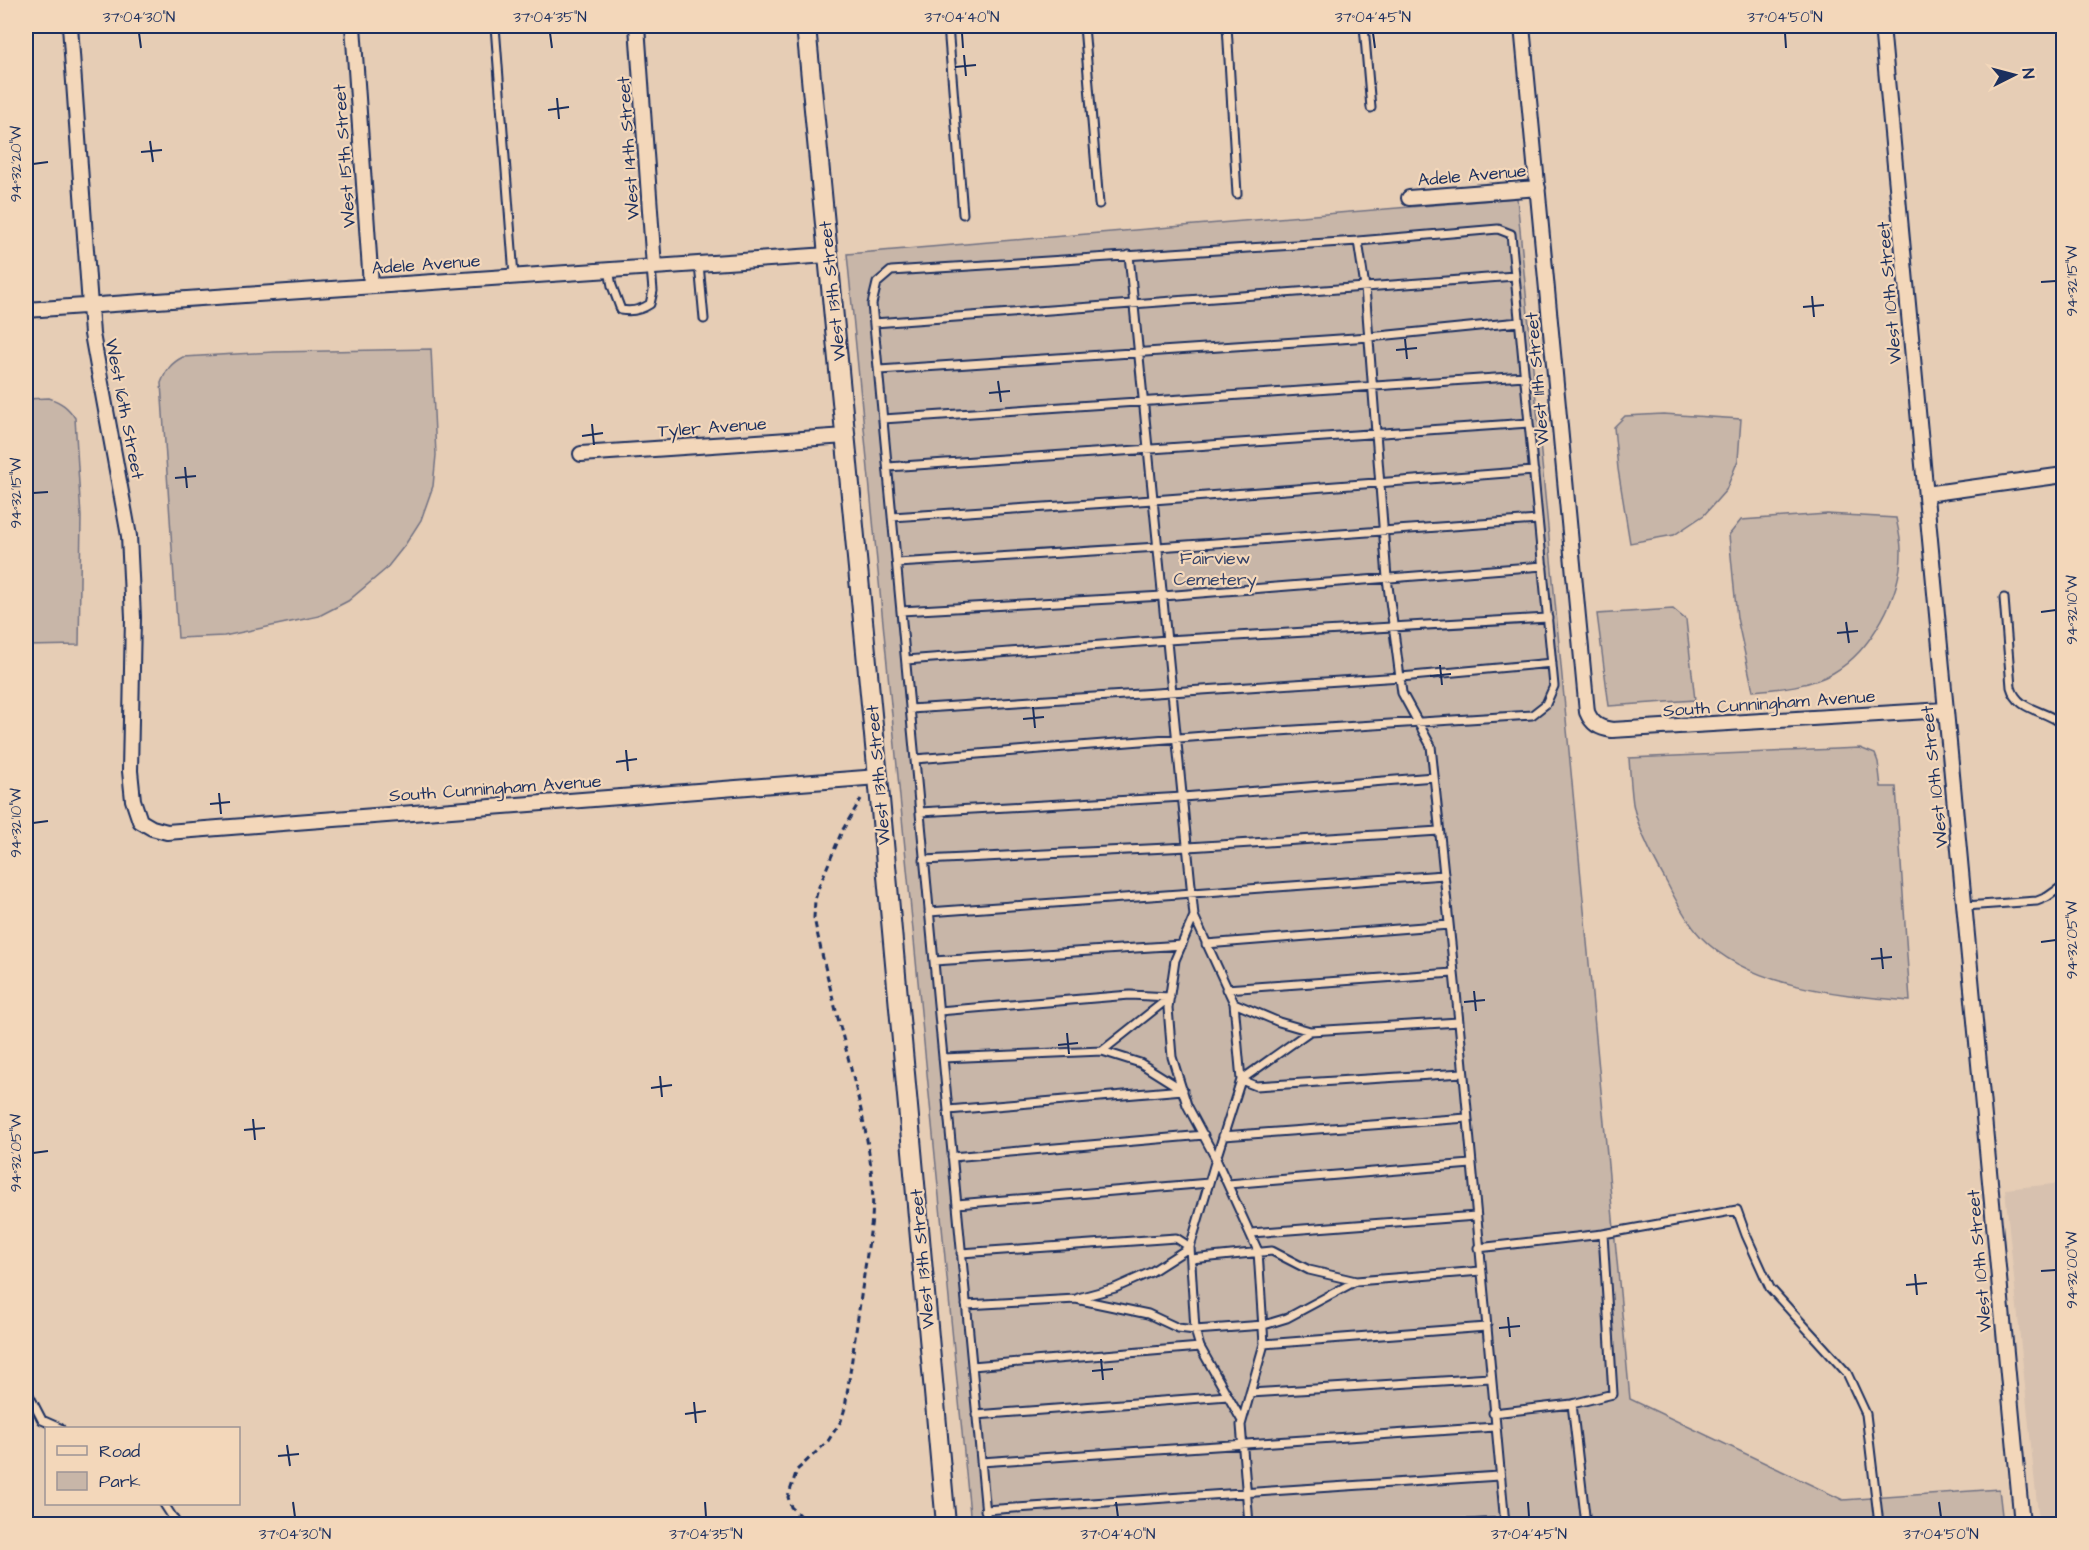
<svg xmlns="http://www.w3.org/2000/svg" width="2089" height="1550" font-family="'Architects Daughter',sans-serif">
<style>
.built{fill:#d7c1af}
.green{fill:#c8b6a8;stroke:#727283;stroke-width:1.5}
.lines{fill:none;stroke-linecap:round;stroke-linejoin:round}
.service-casing{stroke:#1b2f5e;stroke-width:11}
.minor-casing{stroke:#1b2f5e;stroke-width:18}
.tertiary-casing{stroke:#1b2f5e;stroke-width:22}
.path{stroke:#1b2f5e;stroke-width:3;stroke-dasharray:6 4.5;stroke-linecap:butt}
.service{stroke:#f3d7ba;stroke-width:7}
.minor{stroke:#f3d7ba;stroke-width:14}
.tertiary{stroke:#f3d7ba;stroke-width:18}
.ticks{fill:none;stroke:#1b2f5e;stroke-width:2}
.labels{text-anchor:middle;stroke-width:4.5;stroke-linejoin:round;paint-order:stroke}
.street-label{font-size:18px;fill:#1b2f5e;stroke:#f3d7ba}
.park-label{font-size:18px;fill:#354369;stroke:#f3d7ba}
.neatline{fill:none;stroke:#1b2f5e;stroke-width:2}
.ticks-label{font-size:15px;text-anchor:middle;fill:#1b2f5e}
</style>
<rect width="100%" height="100%" fill="#e6cdb5"/>
<filter id="ink" filterUnits="userSpaceOnUse"><feTurbulence type="fractalNoise" baseFrequency=".0167" numOctaves="2"/><feDisplacementMap in="SourceGraphic" scale="12" xChannelSelector="R" yChannelSelector="G"/><feConvolveMatrix kernelMatrix="1 2 1 2 8 2 1 2 1" color-interpolation-filters="sRGB"/></filter>
<g filter="url(#ink)">
<path class="built" d="M2063,1183V1524H2039L2005,1189Z"/>
<path class="green" d="M1517,198L1630,1399L1843,1500L1999,1489L2003,1524H971L847,254Z
M431,349L436,455L433,486L421,520L405,545L386,569L348,601L319,616L224,636L178,638L161,383C166,370 171,363 183,357L274,352Z
M49,398C61,402 68,407 75,418L81,517L79,645L26,646V399Z
M1663,414L1741,419L1738,460L1726,490L1704,515L1674,535L1630,543L1618,469L1614,427L1625,416Z
M1827,514L1896,518C1898,528 1901,539 1901,550C1902,595 1871,651 1833,673C1811,686 1778,689 1753,691L1737,618L1729,535L1741,520Z
M1673,609L1686,620L1695,700L1609,706L1597,614Z
M1860,748L1875,754L1878,762L1881,787H1896L1910,1001C1843,995 1751,989 1701,937C1687,922 1676,901 1667,883C1654,860 1638,830 1633,804C1631,789 1630,773 1629,758Z"/>
<g class="lines">
<defs>
<path id="service" d="M495,26L514,276
M948,26L963,214
M1084,26L1099,204
M1227,26L1237,194
M1364,26L1371,108
M1358,241L1498,229L1511,234L1515,276
M1129,255L1194,916
M699,264L704,319
M609,270L612,286L621,310C632,312 641,310 650,304L653,291L651,267
M874,323L1515,276L1554,686L1546,704L1532,715L1217,735L915,759
M879,370L1369,337L1519,322
M883,419L1525,376
M888,467L1529,423
M892,517L1153,500L1534,471
M897,563L1158,547L1538,520
M2004,598L2011,687C2018,712 2045,709 2062,724L2064,737
M901,611L1163,596L1543,566
M906,660L1167,640L1548,618
M910,709L1401,677L1552,663
M920,812L1183,797L1434,777
M924,860L1188,847L1439,831
M1965,906L2037,901L2047,897L2064,885
M929,912L1444,875
M1194,916L1234,1003L1241,1080L1216,1159L1187,1105L1172,1057L1168,1008L1175,960Z
M1206,944L1449,925
M934,961L1182,945
M1226,989L1453,973
M1234,1003L1279,1022L1310,1031
M939,1011L1130,995L1170,997
M1459,1022L1310,1031L1241,1080L1256,1086L1463,1073
M1102,1051L1170,997
M943,1058L1102,1051L1140,1063L1183,1090
M948,1110L1183,1090
M1223,1136L1467,1118
M952,1157L1204,1135
M1228,1184L1471,1164
M957,1204L1209,1183
M1251,1233L1476,1216
M1603,1234L1737,1210L1746,1235L1770,1288L1847,1373L1866,1414L1879,1524
M1478,1248L1603,1234L1613,1394L1572,1404L1493,1413
M961,1253L1176,1238L1190,1247L1151,1272L1115,1288L1078,1298
M1191,1259L1272,1251L1309,1270L1356,1281
M966,1305L1076,1299L1148,1314L1178,1328L1195,1330L1264,1325L1287,1318L1356,1281L1481,1271
M1264,1344L1486,1327
M972,1366L1200,1347
M26,1389L42,1420L60,1428
M1250,1393L1490,1378
M1572,1404L1586,1524
M976,1415L1228,1396
M1242,1421L1200,1347L1195,1330L1190,1247L1216,1159L1258,1251L1264,1344L1241,1425L1249,1524
M981,1462L1495,1427
M164,1504L177,1524
M985,1510L1499,1476
M987,1524L872,304L877,283L891,271L1358,241L1365,287L1387,578L1402,693L1431,746L1459,1022L1505,1524
M1465,1524L1504,1522"/>
<path id="minor" d="M70,26L92,334L129,536L133,617L130,771L133,800L140,821L152,828L167,832L878,777
M353,26L371,285
M637,26L654,267
M1522,26L1587,712C1592,724 1599,728 1612,730L1945,710
M1882,26L2022,1524
M1409,198L1538,188
M26,310L828,255
M581,454L846,436
M1926,494L2064,475"/>
<path id="tertiary" d="M806,26L878,777L946,1524"/>
</defs>
<use href="#service" class="service-casing"/>
<use href="#minor" class="minor-casing"/>
<use href="#tertiary" class="tertiary-casing"/>
<path class="path" d="M808,1524L791,1507L788,1497L797,1470L828,1441L841,1421L845,1408L872,1219C876,1165 862,1113 849,1061C837,1014 824,966 814,918L815,900L818,889L842,831L861,799"/>
<use href="#service" class="service"/>
<use href="#minor" class="minor"/>
<use href="#tertiary" class="tertiary"/>
</g>
</g>
<path class="ticks" d="M139,33L141,48M550,33L552,48M962,33L963,48M1373,33L1375,48M1785,33L1786,48M964,55L966,76M955,67L976,65M557,98L559,119M548,110L569,107M150,141L153,162M141,152L162,150M33,164L48,162M2041,282L2056,281M1812,296L1814,317M1803,307L1824,305M1405,339L1407,359M1396,350L1417,348M998,381L1001,402M989,393L1010,391M592,424L594,445M582,436L603,433M185,467L187,488M175,478L196,476M33,493L48,492M2041,612L2056,610M1846,622L1849,643M1837,633L1858,631M1440,665L1442,685M1430,676L1451,674M1033,707L1035,728M1023,719L1044,717M626,750L628,771M616,762L637,759M219,793L221,814M210,804L230,802M33,823L48,821M2041,942L2056,940M1881,948L1883,969M1871,959L1892,957M1474,991L1476,1011M1464,1002L1485,1000M1067,1033L1069,1054M1058,1045L1078,1043M660,1076L662,1097M651,1088L672,1085M253,1119L255,1140M244,1130L265,1128M33,1153L48,1151M2041,1271L2056,1270M1915,1274L1917,1295M1906,1285L1927,1283M1508,1317L1510,1337M1499,1328L1520,1326M1101,1359L1103,1380M1092,1371L1113,1369M694,1402L696,1423M685,1414L706,1411M287,1445L290,1466M278,1456L299,1454M293,1502L295,1517M705,1502L706,1517M1116,1502L1118,1517M1528,1502L1529,1517M1939,1502L1941,1517"/>
<g class="labels">
<g class="street-label">
<text transform="translate(628 148) rotate(-94)" y="6">West 14th Street</text>
<text transform="translate(344 156) rotate(-94)" y="6">West 15th Street</text>
<text transform="translate(1472 175) rotate(-5)" y="6">Adele Avenue</text>
<text transform="translate(426 264) rotate(-4)" y="6">Adele Avenue</text>
<text transform="translate(832 291) rotate(-96)" y="6">West 13th Street</text>
<text transform="translate(1889 293) rotate(-95)" y="6">West 10th Street</text>
<text transform="translate(1537 379) rotate(-95)" y="6">West 11th Street</text>
<text transform="translate(125 409) rotate(79)" y="6">West 16th Street</text>
<text transform="translate(712 427) rotate(-4)" y="6">Tyler Avenue</text>
<text transform="translate(1769 703) rotate(-4)" y="6">South Cunningham Avenue</text>
<text transform="translate(878 775) rotate(-95)" y="6">West 13th Street</text>
<text transform="translate(1934 777) rotate(-96)" y="6">West 10th Street</text>
<text transform="translate(495 788) rotate(-4)" y="6">South Cunningham Avenue</text>
<text transform="translate(922 1259) rotate(-95)" y="6">West 13th Street</text>
<text transform="translate(1979 1261) rotate(-95)" y="6">West 10th Street</text>
</g>
<g class="park-label">
<text x="1215" y="564">Fairview<tspan x="1215" dy="21">Cemetery</tspan></text>
</g>
</g>
<rect width="2089" height="1550" fill="none" stroke="#f3d7ba" stroke-width="66"/>
<rect x="45" y="1427" width="195" height="78" fill="#f3d7ba" stroke="#9d9495" stroke-width="1.5"/>
<rect x="57" y="1446" width="30" height="9" fill="#f3d7ba" stroke="#9d9495" stroke-width="1.5"/>
<text x="99" y="1457" font-size="18" fill="#1b2f5e">Road</text>
<rect x="57" y="1472" width="30" height="18" fill="#c8b6a8" stroke="#9d9495" stroke-width="1.5"/>
<text x="99" y="1487" font-size="18" fill="#1b2f5e">Park</text>
<g transform="translate(2014 75) rotate(84)" stroke="#f3d7ba" stroke-width="4.5" paint-order="stroke">
<path d="M0-4.5L10 22L0 15L-10 22Z" fill="#1b2f5e"/>
<text y="-9" font-size="16" font-weight="bold" text-anchor="middle" fill="#1b2f5e">N</text>
</g>
<rect x="33" y="33" width="2023" height="1484" class="neatline"/>
<g class="ticks-label">
<text x="139" y="22">37°04'30"N</text>
<text x="550" y="22">37°04'35"N</text>
<text x="962" y="22">37°04'40"N</text>
<text x="1373" y="22">37°04'45"N</text>
<text x="1785" y="22">37°04'50"N</text>
<text transform="translate(16 164) rotate(-90)" y="5">94°32'20"W</text>
<text transform="translate(2072 281) rotate(-90)" y="5">94°32'15"W</text>
<text transform="translate(16 493) rotate(-90)" y="5">94°32'15"W</text>
<text transform="translate(2072 610) rotate(-90)" y="5">94°32'10"W</text>
<text transform="translate(16 823) rotate(-90)" y="5">94°32'10"W</text>
<text transform="translate(2072 940) rotate(-90)" y="5">94°32'05"W</text>
<text transform="translate(16 1153) rotate(-90)" y="5">94°32'05"W</text>
<text transform="translate(2072 1270) rotate(-90)" y="5">94°32'00"W</text>
<text x="295" y="1539">37°04'30"N</text>
<text x="706" y="1539">37°04'35"N</text>
<text x="1118" y="1539">37°04'40"N</text>
<text x="1529" y="1539">37°04'45"N</text>
<text x="1941" y="1539">37°04'50"N</text>
</g>
</svg>
